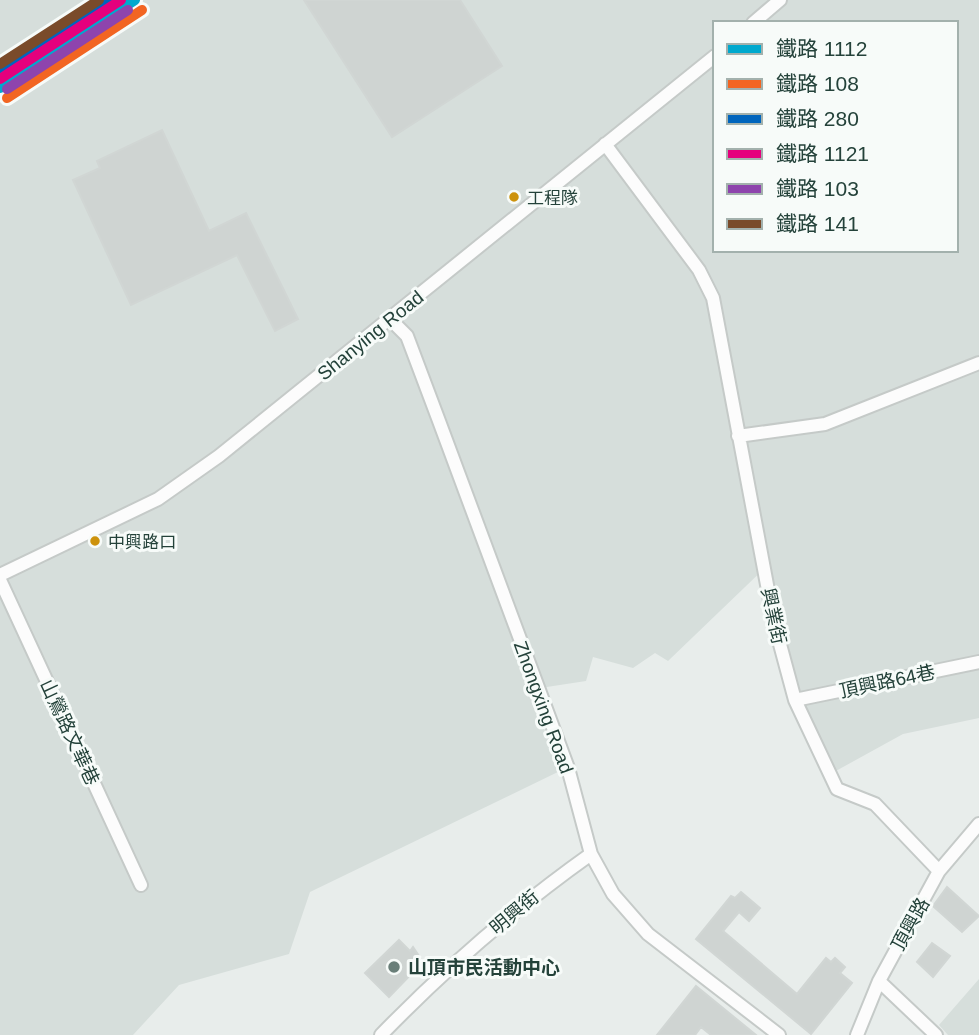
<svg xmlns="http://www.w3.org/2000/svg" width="979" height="1035" font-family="Arial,'Noto Sans TC',sans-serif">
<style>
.built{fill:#d6dedb;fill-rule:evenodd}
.building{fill:#cfd4d2;stroke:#d1d6d4;stroke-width:2}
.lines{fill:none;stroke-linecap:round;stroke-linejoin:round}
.minor-casing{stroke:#c5cac8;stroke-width:16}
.minor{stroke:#fcfcfc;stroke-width:12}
.rail-1-casing{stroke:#f7fbf9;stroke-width:16}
.rail-2-casing{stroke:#f7fbf9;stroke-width:16}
.rail-3-casing{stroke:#f7fbf9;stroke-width:16}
.rail-4-casing{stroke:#f7fbf9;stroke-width:16}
.rail-5-casing{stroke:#f7fbf9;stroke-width:16}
.rail-6-casing{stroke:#f7fbf9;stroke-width:16}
.rail-1{stroke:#00a9ce;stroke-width:10}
.rail-2{stroke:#f26522;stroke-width:10}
.rail-3{stroke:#0065bd;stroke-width:10}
.rail-4{stroke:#e5007d;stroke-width:10}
.rail-5{stroke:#8e44ad;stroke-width:10}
.rail-6{stroke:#7a4b2a;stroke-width:10}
.bus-dot{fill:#cd920c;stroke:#f7fbf9;stroke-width:2.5}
.poi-dot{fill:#697e78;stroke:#f7fbf9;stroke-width:2.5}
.labels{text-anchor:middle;stroke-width:6;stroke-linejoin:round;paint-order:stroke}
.bus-label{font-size:17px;fill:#24423a;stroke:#f7fbf9;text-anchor:start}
.street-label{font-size:19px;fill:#24423a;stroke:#f7fbf9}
.poi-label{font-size:19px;font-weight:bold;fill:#24423a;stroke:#f7fbf9;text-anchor:start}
</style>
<rect width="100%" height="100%" fill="#e8edeb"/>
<path class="built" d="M0,0H979V718L903,734L834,772L802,707L769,564L668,661L655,653L633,668L593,657L586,681L527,690L562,770L310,892L289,954L179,985L133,1035H0ZM715,23H956V250H715Z
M979,979V1035H948L939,1025Z"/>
<path class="building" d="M304,0H460L502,66L392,137Z
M162,130L209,231L246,213L298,319L275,331L237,255L131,305L73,180L100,168L97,161Z
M947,887L979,916L962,932L933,906Z
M741,892L760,908L749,921L739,912L723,931L797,994L826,958L831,962L835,958L845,967L840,973L852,983L811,1034L696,939L731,896L735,898Z
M399,940L410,951L413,947L423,962L389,997L365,973Z
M932,943L950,956L933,977L917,962Z
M696,986L756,1035H711L701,1027L695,1035H657Z"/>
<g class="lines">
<defs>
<path id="minor" d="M753,23L780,0
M605,144L699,270L713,298L774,622L795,700L837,789L875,804L939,871
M390,319L407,336L439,421L568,768L591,854L613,894L648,934L779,1035
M738,436L825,424L979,363
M0,575L158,499L219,456L715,56
M0,580L141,885
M795,700L979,662
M879,981L936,1035
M381,1035C446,968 515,908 591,854
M857,1035L879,981L939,871L979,824"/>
</defs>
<use href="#minor" class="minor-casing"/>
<use href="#minor" class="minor"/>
<defs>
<path id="rail-1" d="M0,88L135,0"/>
<path id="rail-2" d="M7,98L142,10"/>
<path id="rail-3" d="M0,73L113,0"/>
<path id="rail-4" d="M0,79L121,0"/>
<path id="rail-5" d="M7,89L128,10"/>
<path id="rail-6" d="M0,64L99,0"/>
</defs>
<use href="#rail-1" class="rail-1-casing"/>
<use href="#rail-2" class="rail-2-casing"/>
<use href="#rail-3" class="rail-3-casing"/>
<use href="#rail-4" class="rail-4-casing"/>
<use href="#rail-5" class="rail-5-casing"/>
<use href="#rail-6" class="rail-6-casing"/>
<use href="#rail-1" class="rail-1"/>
<use href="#rail-2" class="rail-2"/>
<use href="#rail-3" class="rail-3"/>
<use href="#rail-4" class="rail-4"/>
<use href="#rail-5" class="rail-5"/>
<use href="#rail-6" class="rail-6"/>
</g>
<g class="bus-dot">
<circle cx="514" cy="197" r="6"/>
<circle cx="95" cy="541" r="6"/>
</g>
<circle class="poi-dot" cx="394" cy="967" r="7"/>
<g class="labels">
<g class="bus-label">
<text x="527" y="204">工程隊</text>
<text x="108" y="548">中興路口</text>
</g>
<g class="street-label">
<text transform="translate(370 335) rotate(-39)" y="7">Shanying Road</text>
<text transform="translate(774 616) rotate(78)" y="7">興業街</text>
<text transform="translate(887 681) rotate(-12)" y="7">頂興路64巷</text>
<text transform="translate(544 707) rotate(70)" y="7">Zhongxing Road</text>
<text transform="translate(70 732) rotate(65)" y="7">山鶯路文華巷</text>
<text transform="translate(514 912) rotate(-40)" y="7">明興街</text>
<text transform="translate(910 924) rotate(-61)" y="7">頂興路</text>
</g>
<g class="poi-label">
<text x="408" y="974">山頂市民活動中心</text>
</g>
</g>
<rect x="713" y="21" width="245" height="231" fill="#f7fbf9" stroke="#a3b1ad" stroke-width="2"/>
<rect x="727" y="44" width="35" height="10" fill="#00a9ce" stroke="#a3b1ad" stroke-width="2"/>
<text x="776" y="56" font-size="21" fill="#24423a">鐵路 1112</text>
<rect x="727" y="79" width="35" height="10" fill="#f26522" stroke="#a3b1ad" stroke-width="2"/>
<text x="776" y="91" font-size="21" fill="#24423a">鐵路 108</text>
<rect x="727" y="114" width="35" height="10" fill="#0065bd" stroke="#a3b1ad" stroke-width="2"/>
<text x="776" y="126" font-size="21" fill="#24423a">鐵路 280</text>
<rect x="727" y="149" width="35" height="10" fill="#e5007d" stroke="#a3b1ad" stroke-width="2"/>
<text x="776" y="161" font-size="21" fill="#24423a">鐵路 1121</text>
<rect x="727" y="184" width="35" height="10" fill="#8e44ad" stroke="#a3b1ad" stroke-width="2"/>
<text x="776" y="196" font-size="21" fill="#24423a">鐵路 103</text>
<rect x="727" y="219" width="35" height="10" fill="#7a4b2a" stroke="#a3b1ad" stroke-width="2"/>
<text x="776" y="231" font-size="21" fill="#24423a">鐵路 141</text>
</svg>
